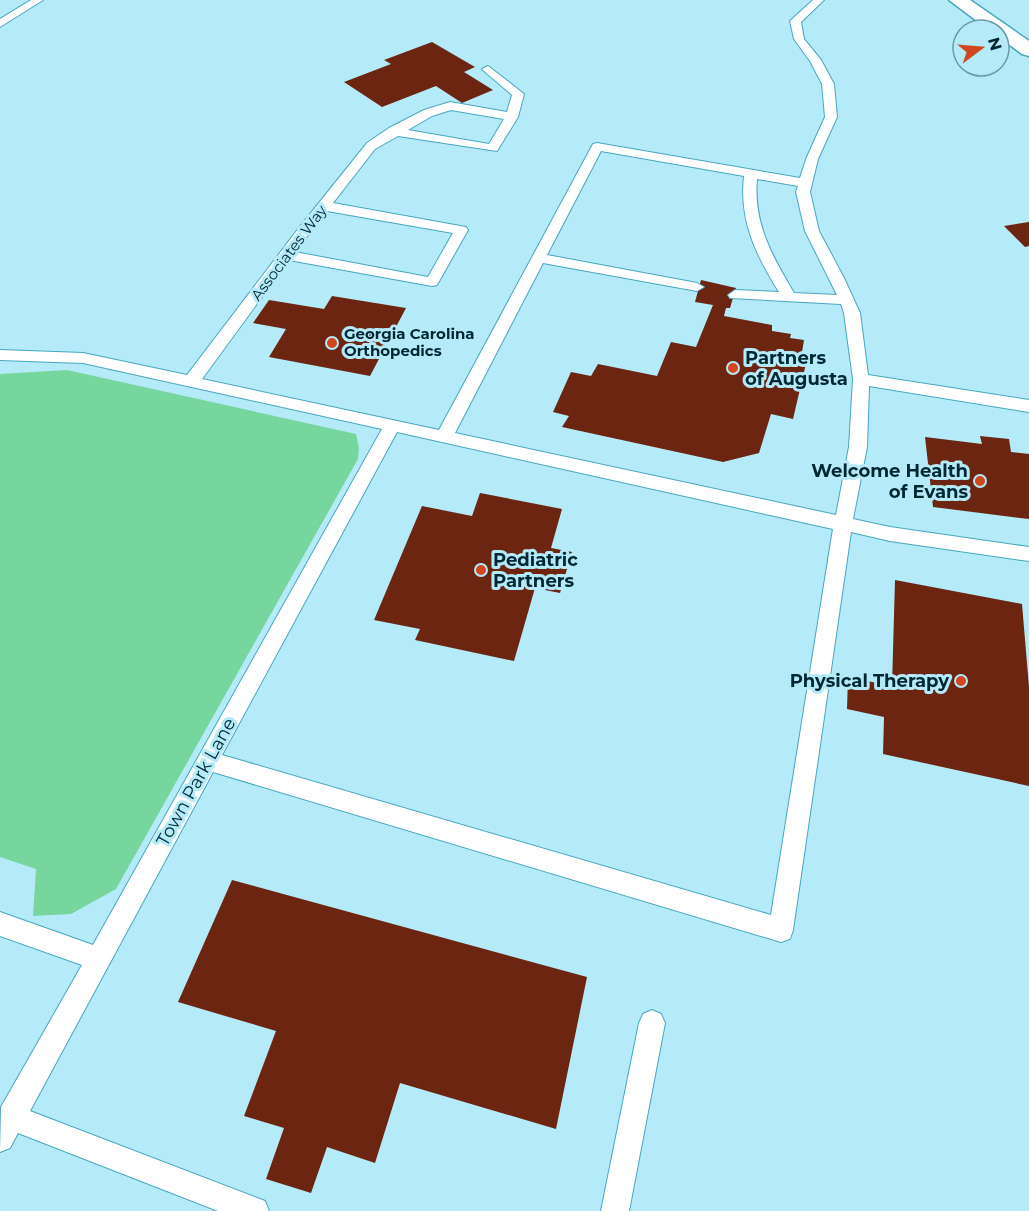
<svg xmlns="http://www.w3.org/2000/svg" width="1029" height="1211" font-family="Montserrat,sans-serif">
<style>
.green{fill:#77d69e}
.building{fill:#6b2511}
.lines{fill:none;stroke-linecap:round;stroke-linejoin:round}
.lane-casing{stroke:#46a7bf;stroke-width:2}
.secondary-casing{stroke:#46a7bf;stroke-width:3}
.lane{fill:#fff;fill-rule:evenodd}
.secondary{fill:#fff;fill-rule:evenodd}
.poi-dot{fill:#d14820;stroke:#b5eaf8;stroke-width:2}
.labels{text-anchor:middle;stroke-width:6;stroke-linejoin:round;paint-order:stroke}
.far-street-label{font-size:15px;fill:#002832;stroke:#b5eaf8}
.far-poi-label{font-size:15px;font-weight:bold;fill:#002832;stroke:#b5eaf8;text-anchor:start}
.poi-label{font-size:18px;font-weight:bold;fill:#002832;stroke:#b5eaf8;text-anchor:start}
.street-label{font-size:18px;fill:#002832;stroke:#b5eaf8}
</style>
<rect width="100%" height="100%" fill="#b5eaf8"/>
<path class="green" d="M67,370L356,434L359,448L358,459L116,889L71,914L33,916L36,869L0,857V374Z"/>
<path class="building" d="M432,42L475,67L464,72L493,90L462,103L436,86L382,107L344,82L391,64L384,60Z
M1029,222V246L1025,247L1004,226Z
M701,280L736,288L730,308H726L724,316L772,325V331L791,334L790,338L804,340L802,352L808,355L793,419L771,414L759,453L723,462L562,427L569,416L553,412L571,372L591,376L598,364L657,376L671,342L696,347L713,305L695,302Z
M332,296L406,308L370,376L269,357L286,329L253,323L269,300L324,309Z
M980,436L1009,439L1011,452L1029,454V519L933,507L925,437L982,444Z
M480,493L562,509L551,548L572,552L560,593L535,588L514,661L415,640L420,629L374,620L422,506L472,516Z
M895,580L1022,604L1029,687V786L883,754L884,717L847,709L848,677L892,686Z
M232,880L587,977L556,1129L400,1083L375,1163L327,1147L311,1193L266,1179L284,1128L244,1116L276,1031L178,1002Z"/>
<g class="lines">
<defs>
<path id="lane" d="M31,0H43L0,27V19Z
M813,0H824L801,22L804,39L821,60L834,84L837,117L818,159L810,192L819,231L844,278L860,313L868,375L1029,400V412L869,386L867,447L853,519L890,527L1029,547V561L890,541L851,532L793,930L790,939L781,942L213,772L30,1111L265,1201L269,1211H218L18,1133L10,1148L0,1152L1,1107L82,965L0,936V912L93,945L382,429L83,363L0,360V350L83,353L187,375L298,229L367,143L389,128L424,110L450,102L507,112L512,95L484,71L482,69L488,66L524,94L518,117L497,151L398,136L375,149L333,203L466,227L468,230L437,285L432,286L289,260L202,379L439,430L593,144L597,143L800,178L806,159L825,117L822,84L810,61L794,39L790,21ZM451,110L504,119L489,144L408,130L432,116ZM601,151L744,176C739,221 756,255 779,292L735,290L728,295L730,298L841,304L844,313L853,379L849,447L836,515L455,433L543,263L697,291L704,287L697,283L547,255ZM757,179L798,186L796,192L805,231L837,295L794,293C772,256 753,223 757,179ZM327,211L453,233L428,277L295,252ZM397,432L833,529L771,915L222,755Z
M652,1010L661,1014L665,1023L629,1211H601L639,1023L643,1014Z"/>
<path id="secondary" d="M949,0H970L1029,41V56L1022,54L999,37V30H989Z"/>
</defs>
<use href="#lane" class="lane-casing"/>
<use href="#secondary" class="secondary-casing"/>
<use href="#lane" class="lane"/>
<use href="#secondary" class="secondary"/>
</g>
<g class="poi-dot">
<circle cx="332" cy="343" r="6"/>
<circle cx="733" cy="368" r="6"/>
<circle cx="980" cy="481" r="6"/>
<circle cx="481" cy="570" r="6"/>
<circle cx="961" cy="681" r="6"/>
</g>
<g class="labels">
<g class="far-street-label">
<text transform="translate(289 253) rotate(-53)" y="5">Associates Way</text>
</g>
<g class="far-poi-label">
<text x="344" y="339">Georgia Carolina<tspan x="344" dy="17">Orthopedics</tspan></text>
</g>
<g class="poi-label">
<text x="745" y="364">Partners<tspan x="745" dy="21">of Augusta</tspan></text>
<text x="968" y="477" text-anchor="end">Welcome Health<tspan x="968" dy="21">of Evans</tspan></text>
<text x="493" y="566">Pediatric<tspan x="493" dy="21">Partners</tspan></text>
<text x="949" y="687" text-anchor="end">Physical Therapy</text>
</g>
<g class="street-label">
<text transform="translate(196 782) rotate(-61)" y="6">Town Park Lane</text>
</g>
</g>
<g transform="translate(981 48) rotate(74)"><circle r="28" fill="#b5eaf8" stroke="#6d9ca9" stroke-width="1.5"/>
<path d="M0-4.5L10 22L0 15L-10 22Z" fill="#d14820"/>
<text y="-9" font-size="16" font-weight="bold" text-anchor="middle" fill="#002832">N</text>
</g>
</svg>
